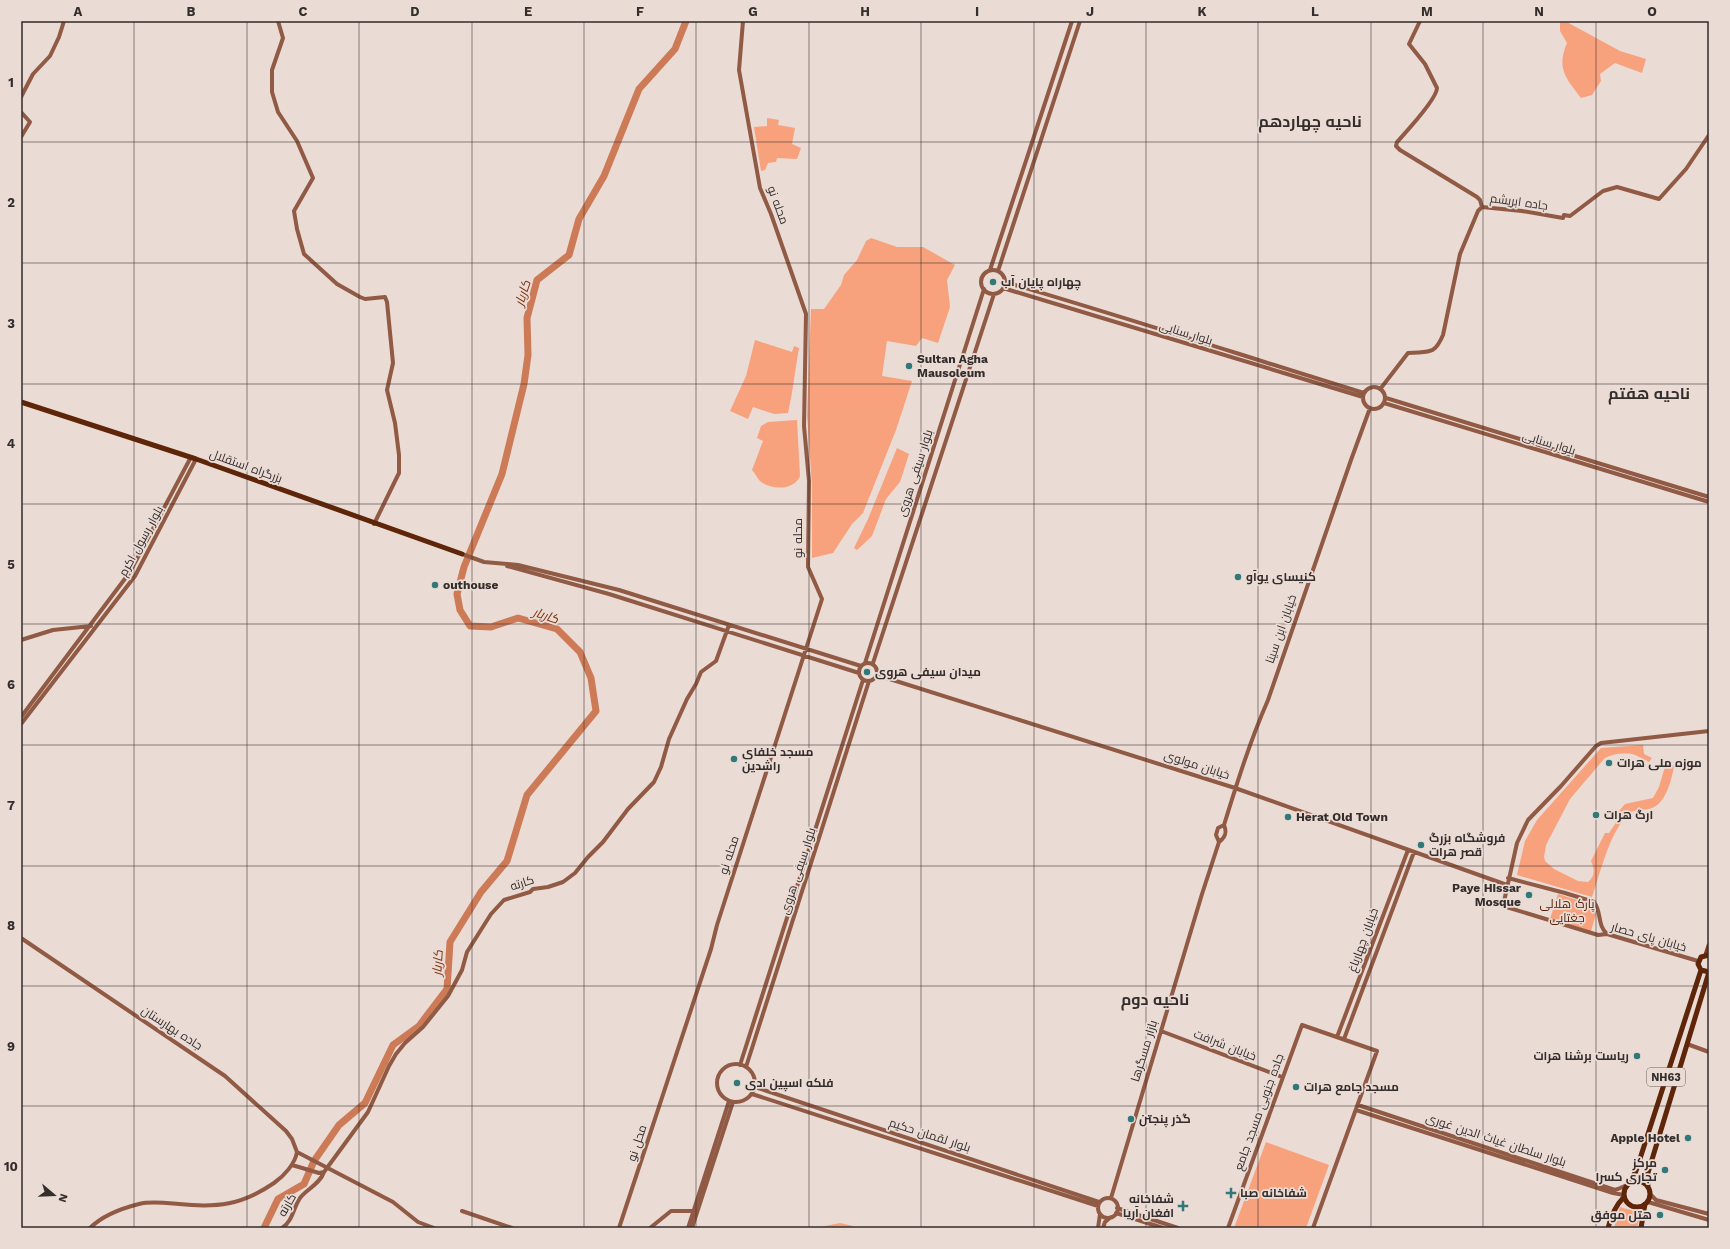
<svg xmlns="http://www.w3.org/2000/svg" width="1730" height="1249" font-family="'Work Sans',Cairo,sans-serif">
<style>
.green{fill:#f8a17d}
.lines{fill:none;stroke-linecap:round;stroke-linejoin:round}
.river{stroke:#cd7a57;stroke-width:7}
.secondary{stroke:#905a44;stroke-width:4}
.primary{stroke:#7a3a1d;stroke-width:4.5}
.highway{stroke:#5e2508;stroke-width:5}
.grid{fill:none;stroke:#332d2b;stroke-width:1;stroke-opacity:0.55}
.poi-dot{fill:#307978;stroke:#eadbd5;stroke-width:1.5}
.labels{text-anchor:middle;stroke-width:3.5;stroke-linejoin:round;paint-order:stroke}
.shield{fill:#eadbd5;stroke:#6a615e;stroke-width:1}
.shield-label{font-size:11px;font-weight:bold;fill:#332d2b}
.street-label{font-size:12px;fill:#332d2b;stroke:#eadbd5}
.poi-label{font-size:12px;font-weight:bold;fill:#332d2b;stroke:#eadbd5;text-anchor:start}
.park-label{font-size:12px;fill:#552005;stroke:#eadbd5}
.water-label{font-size:13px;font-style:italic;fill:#7f330b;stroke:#eadbd5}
.district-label{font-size:16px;font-weight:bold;fill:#332d2b;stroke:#eadbd5}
.neatline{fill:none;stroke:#332d2b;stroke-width:1.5}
.grid-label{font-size:13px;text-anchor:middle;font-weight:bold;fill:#332d2b}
</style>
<rect width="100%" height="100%" fill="#eadbd5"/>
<path class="green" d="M1560,21H1565L1620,51L1646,59L1642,73L1615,63L1600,74L1601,81L1592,95L1581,98C1566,78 1556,69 1567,43L1560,31Z
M767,118L779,120L778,125L795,128L792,144L801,148L797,159L777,158L776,162L768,163L765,170L761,171L754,127L767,126Z
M871,238L897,247H923L955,265L947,280L950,307L938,343L922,338L916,346L887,341L882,376L912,381L896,430L863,513L852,524L833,553L812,558V485L807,415L811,309H824L841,285L844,275L857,260L866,241Z
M755,340L792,352L794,346L799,348C795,370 793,391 788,413L774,414L753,407L748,419L730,411L746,376Z
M797,420L800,476C794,491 771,490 760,481C757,478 755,473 752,470L763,441L757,438L761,426L768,422Z
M897,448L909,454L900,482L886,499L872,536L857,550L854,548L868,519Z
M1643,745L1644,754L1652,758L1649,762C1645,760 1640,757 1635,755C1628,752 1609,754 1604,759L1570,799L1546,845L1544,857L1545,861L1554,869L1578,881L1588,882C1595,876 1595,870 1591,861L1605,833H1609L1617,821L1614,817L1625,804L1653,798L1659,787L1666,763L1674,766C1672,779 1666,803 1652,808C1643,811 1634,808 1627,815C1608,837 1601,871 1592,897L1517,875L1525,841L1537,820L1601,748Z
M1558,894L1593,905L1596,914L1591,931L1550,919Z
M1266,1142L1329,1165L1306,1228H1234Z
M1620,1207L1641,1213L1637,1228H1614Z
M840,1223L853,1226L852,1228H815Z"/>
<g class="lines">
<path class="river" d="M264,1228L278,1199L304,1184L314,1161L339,1125L365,1103L393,1045L419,1026L447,989L450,942L481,892L507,861L527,795L596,711L591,678L580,652L557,629L518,618L491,627L470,626L460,610L457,594L464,567L502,474L524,384L528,355L527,318L537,280L569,255L579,219L604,176L639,89L675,49L686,21"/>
<path class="secondary" d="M278,21L283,38L272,70V92L278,112L297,141L313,178L294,211L297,229L304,254L337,284L360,297L365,299L385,297L387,302L393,363L387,390L395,423L399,455V473L374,524
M1420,21L1409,44L1425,64L1437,88C1437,99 1406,132 1397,142L1396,146L1400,150L1477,197L1480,200L1482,207
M21,97L33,74L50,56L59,37L64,21
M21,112L30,122L21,137
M1482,207L1522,211L1563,218L1564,215L1570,216L1603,191L1617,187L1659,199L1686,169L1709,135
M990,270L1072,21
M981 282a12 12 0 1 1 24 0a12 12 0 1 1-24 0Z
M998,271L1080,21
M1005,282C1125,317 1244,356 1364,393
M1003,288L1363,397
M1363 398a11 11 0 1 1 22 0a11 11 0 1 1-22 0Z
M1381,388L1408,353C1429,351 1434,356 1443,335L1460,254L1478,211L1482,207
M1386,398L1709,497
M1384,403L1709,502
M462,554L484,562L518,565L619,590L861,666
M507,566L609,594L859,673
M21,640L53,630L91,626
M859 672a9 9 0 1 1 18 0a9 9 0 1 1-18 0Z
M865,663L984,289
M873,663L994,294
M877,675L1235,788L1507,885
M21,717L130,572L191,457
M21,724L135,576L196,459
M1219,842L1216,835L1218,828L1224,825
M1508,878L1565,893L1594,902C1602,913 1597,925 1607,934
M21,938L225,1076L286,1131L292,1139L297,1152C295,1164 284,1176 274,1183C242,1205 217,1208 179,1204C166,1203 151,1201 139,1204C123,1208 102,1216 90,1228
M1698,961L1607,934L1598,935L1503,906L1517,843L1528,820L1561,786L1596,746L1601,743L1709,731
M1161,1031L1282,1077
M1337,1037L1408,850
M1344,1039L1414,852
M1687,1044L1709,1052
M717 1083a19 19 0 1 1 38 0a19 19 0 1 1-38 0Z
M740,1065L863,680
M746,1067L869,681
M755,1087L1099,1202
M752,1094L1098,1206
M1358,1105L1615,1190L1618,1189L1627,1185
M1356,1110L1613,1193L1624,1195
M297,1152L393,1202L418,1222L434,1228
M292,1165L319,1173L324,1172L368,1112L389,1066L396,1054L405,1043L423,1027L448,996L462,970L467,952L491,914L504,900L530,892L533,889L548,887L563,882L575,873L588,857L603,842L628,809L654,782L661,767L669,739L687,699L696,684L701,672L716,661L729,625
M1650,1191V1194L1656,1200L1709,1214
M1111,1198L1202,894L1219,842C1226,837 1227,832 1224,825C1237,783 1250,741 1268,700L1351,460L1370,408
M1098 1208a10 10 0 1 1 20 0a10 10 0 1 1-20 0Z
M1648,1202L1709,1220
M1117,1208L1178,1228
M462,1211L512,1228
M1116,1213L1163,1228
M282,1228C293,1221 293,1208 300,1198C307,1189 320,1184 324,1172
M619,1228L711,949L717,925L822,599L808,567L809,481L804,426L806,314L771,214L760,188L739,70L743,21
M650,1228L671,1211H693
M688,1228L729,1101
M692,1228L733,1102
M1098,1228L1100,1214
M1103,1228L1105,1222L1111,1217
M1228,1228L1302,1025L1377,1051L1313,1228"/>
<path class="primary" d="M1706,954L1709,945"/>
<path class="highway" d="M21,402L196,459L462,554
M1709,955L1701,957L1698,964L1701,970L1709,972
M1624 1194a13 13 0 1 1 26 0a13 13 0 1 1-26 0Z
M1630,1182L1636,1171L1701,970
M1648,1186L1647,1176L1709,972
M1608,1228C1611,1216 1615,1206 1624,1197
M1641,1228L1645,1204"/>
</g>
<path class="grid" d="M134,21V1228M247,21V1228M359,21V1228M472,21V1228M584,21V1228M696,21V1228M809,21V1228M921,21V1228M1034,21V1228M1146,21V1228M1258,21V1228M1371,21V1228M1483,21V1228M1596,21V1228M21,142H1709M21,263H1709M21,384H1709M21,504H1709M21,624H1709M21,745H1709M21,866H1709M21,986H1709M21,1106H1709"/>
<g class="poi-dot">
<circle cx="993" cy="282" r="4"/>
<circle cx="909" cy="366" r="4"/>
<circle cx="1238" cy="577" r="4"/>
<circle cx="435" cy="585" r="4"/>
<circle cx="867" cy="672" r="4"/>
<circle cx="734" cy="759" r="4"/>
<circle cx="1609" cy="763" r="4"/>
<circle cx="1596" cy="815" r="4"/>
<circle cx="1288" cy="817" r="4"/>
<circle cx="1421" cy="845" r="4"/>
<circle cx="1529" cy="895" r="4"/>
<circle cx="1637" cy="1056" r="4"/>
<circle cx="737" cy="1083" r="4"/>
<circle cx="1296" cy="1087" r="4"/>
<circle cx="1131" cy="1119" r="4"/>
<circle cx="1688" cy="1138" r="4"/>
<circle cx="1665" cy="1170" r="4"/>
<path d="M1229 1187h4v4h4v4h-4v4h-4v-4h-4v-4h4z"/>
<path d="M1181 1200h4v4h4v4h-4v4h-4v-4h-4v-4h4z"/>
<circle cx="1660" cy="1215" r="4"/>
</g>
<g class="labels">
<rect class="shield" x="1647" y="1068" width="38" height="18" rx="3"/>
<g class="shield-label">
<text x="1666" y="1081">NH63</text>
</g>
<g class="street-label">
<text transform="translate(1519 202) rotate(8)" y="4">جاده ابریشم</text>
<text transform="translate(778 205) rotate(70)" y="4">محله نو</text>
<text transform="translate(1186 333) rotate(17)" y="4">بلوار سنایی</text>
<text transform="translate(1549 443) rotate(17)" y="4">بلوار سنایی</text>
<text transform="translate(246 466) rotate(20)" y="4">بزرگراه استقلال</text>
<text transform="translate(915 473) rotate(-72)" y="4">بلوار سیفی هروی</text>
<text transform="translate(798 538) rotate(-90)" y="4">محله نو</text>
<text transform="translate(141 541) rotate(-61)" y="4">بلوار رسول اکرم</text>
<text transform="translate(1281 629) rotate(-71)" y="4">خیابان ابن سینا</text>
<text transform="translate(1197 765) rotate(18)" y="4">خیابان مولوی</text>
<text transform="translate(729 855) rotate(-72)" y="4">محله نو</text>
<text transform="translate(798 871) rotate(-72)" y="4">بلوار سیفی هروی</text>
<text transform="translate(522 883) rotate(-18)" y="4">کارته</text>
<text transform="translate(1649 937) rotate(16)" y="4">خیابان پای حصار</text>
<text transform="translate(1363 940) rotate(-70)" y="4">خیابان چهارباغ</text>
<text transform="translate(172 1028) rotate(33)" y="4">جاده بهارستان</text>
<text transform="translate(1225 1045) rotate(21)" y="4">خیابان شرافت</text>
<text transform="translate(1144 1051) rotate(-73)" y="4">بازار مسگرها</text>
<text transform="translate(1259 1112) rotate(-70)" y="4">جاده جنوبی مسجد جامع</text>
<text transform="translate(930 1135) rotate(18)" y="4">بلوار لقمان حکیم</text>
<text transform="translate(1496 1140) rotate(18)" y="4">بلوار سلطان غیاث الدین غوری</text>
<text transform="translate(637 1143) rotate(-72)" y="4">محل نو</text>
<text transform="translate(287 1205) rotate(-60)" y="4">کارته</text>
</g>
<g class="poi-label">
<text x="1001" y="286">چهاراه پایان آب</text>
<text x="917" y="363">Sultan Agha<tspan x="917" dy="14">Mausoleum</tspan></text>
<text x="1246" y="581">کنیسای یوآو</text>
<text x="443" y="589">outhouse</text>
<text x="875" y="676">میدان سیفی هروی</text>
<text x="742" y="756">مسجد خلفای<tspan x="742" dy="14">راشدین</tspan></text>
<text x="1617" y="767">موزه ملی هرات</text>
<text x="1604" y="819">ارگ هرات</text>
<text x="1296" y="821">Herat Old Town</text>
<text x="1429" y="842">فروشگاه بزرگ<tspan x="1429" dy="14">قصر هرات</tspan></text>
<text x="1521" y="892" text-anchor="end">Paye Hissar<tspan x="1521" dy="14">Mosque</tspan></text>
<text x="1629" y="1060" text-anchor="end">ریاست برشنا هرات</text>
<text x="745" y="1087">فلکه اسپین ادی</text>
<text x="1304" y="1091">مسجد جامع هرات</text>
<text x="1139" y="1123">گذر پنجتن</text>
<text x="1680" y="1142" text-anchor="end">Apple Hotel</text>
<text x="1657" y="1167" text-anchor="end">مرکز<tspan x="1657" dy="14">تجاری کسرا</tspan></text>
<text x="1240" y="1197">شفاخانه صبا</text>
<text x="1174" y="1203" text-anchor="end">شفاخانه<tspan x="1174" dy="14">افغان آریا</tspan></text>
<text x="1652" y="1219" text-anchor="end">هتل موفق</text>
</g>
<g class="park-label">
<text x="1567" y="908">پارک هلالی<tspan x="1567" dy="14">جغتایی</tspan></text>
</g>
<g class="water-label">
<text transform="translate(522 293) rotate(-72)" y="5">کاربار</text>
<text transform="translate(546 615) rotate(19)" y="5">کاربار</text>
<text transform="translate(437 963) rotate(-86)" y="5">کاربار</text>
</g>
<g class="district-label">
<text x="1310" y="127">ناحیه چهاردهم</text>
<text x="1649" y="399">ناحیه هفتم</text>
<text x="1155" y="1005">ناحیه دوم</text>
</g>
</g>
<rect width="1730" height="1249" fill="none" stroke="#eadbd5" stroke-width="44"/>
<g transform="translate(54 1195) rotate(109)" stroke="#eadbd5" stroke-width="3" paint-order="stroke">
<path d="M0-3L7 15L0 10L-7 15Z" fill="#332d2b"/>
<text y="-6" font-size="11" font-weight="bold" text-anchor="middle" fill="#332d2b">N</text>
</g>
<rect x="22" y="22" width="1686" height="1205" class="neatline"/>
<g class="grid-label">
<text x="78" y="16">A</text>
<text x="191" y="16">B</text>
<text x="303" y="16">C</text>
<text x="415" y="16">D</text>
<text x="528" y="16">E</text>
<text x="640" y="16">F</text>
<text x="753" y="16">G</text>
<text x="865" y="16">H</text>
<text x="977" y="16">I</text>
<text x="1090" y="16">J</text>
<text x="1202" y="16">K</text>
<text x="1315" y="16">L</text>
<text x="1427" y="16">M</text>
<text x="1539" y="16">N</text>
<text x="1652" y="16">O</text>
<text x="11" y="87">1</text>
<text x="11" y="207">2</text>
<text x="11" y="328">3</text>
<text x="11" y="448">4</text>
<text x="11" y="569">5</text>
<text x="11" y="689">6</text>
<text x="11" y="810">7</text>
<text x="11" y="930">8</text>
<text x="11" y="1051">9</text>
<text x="11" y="1171">10</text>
</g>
</svg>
